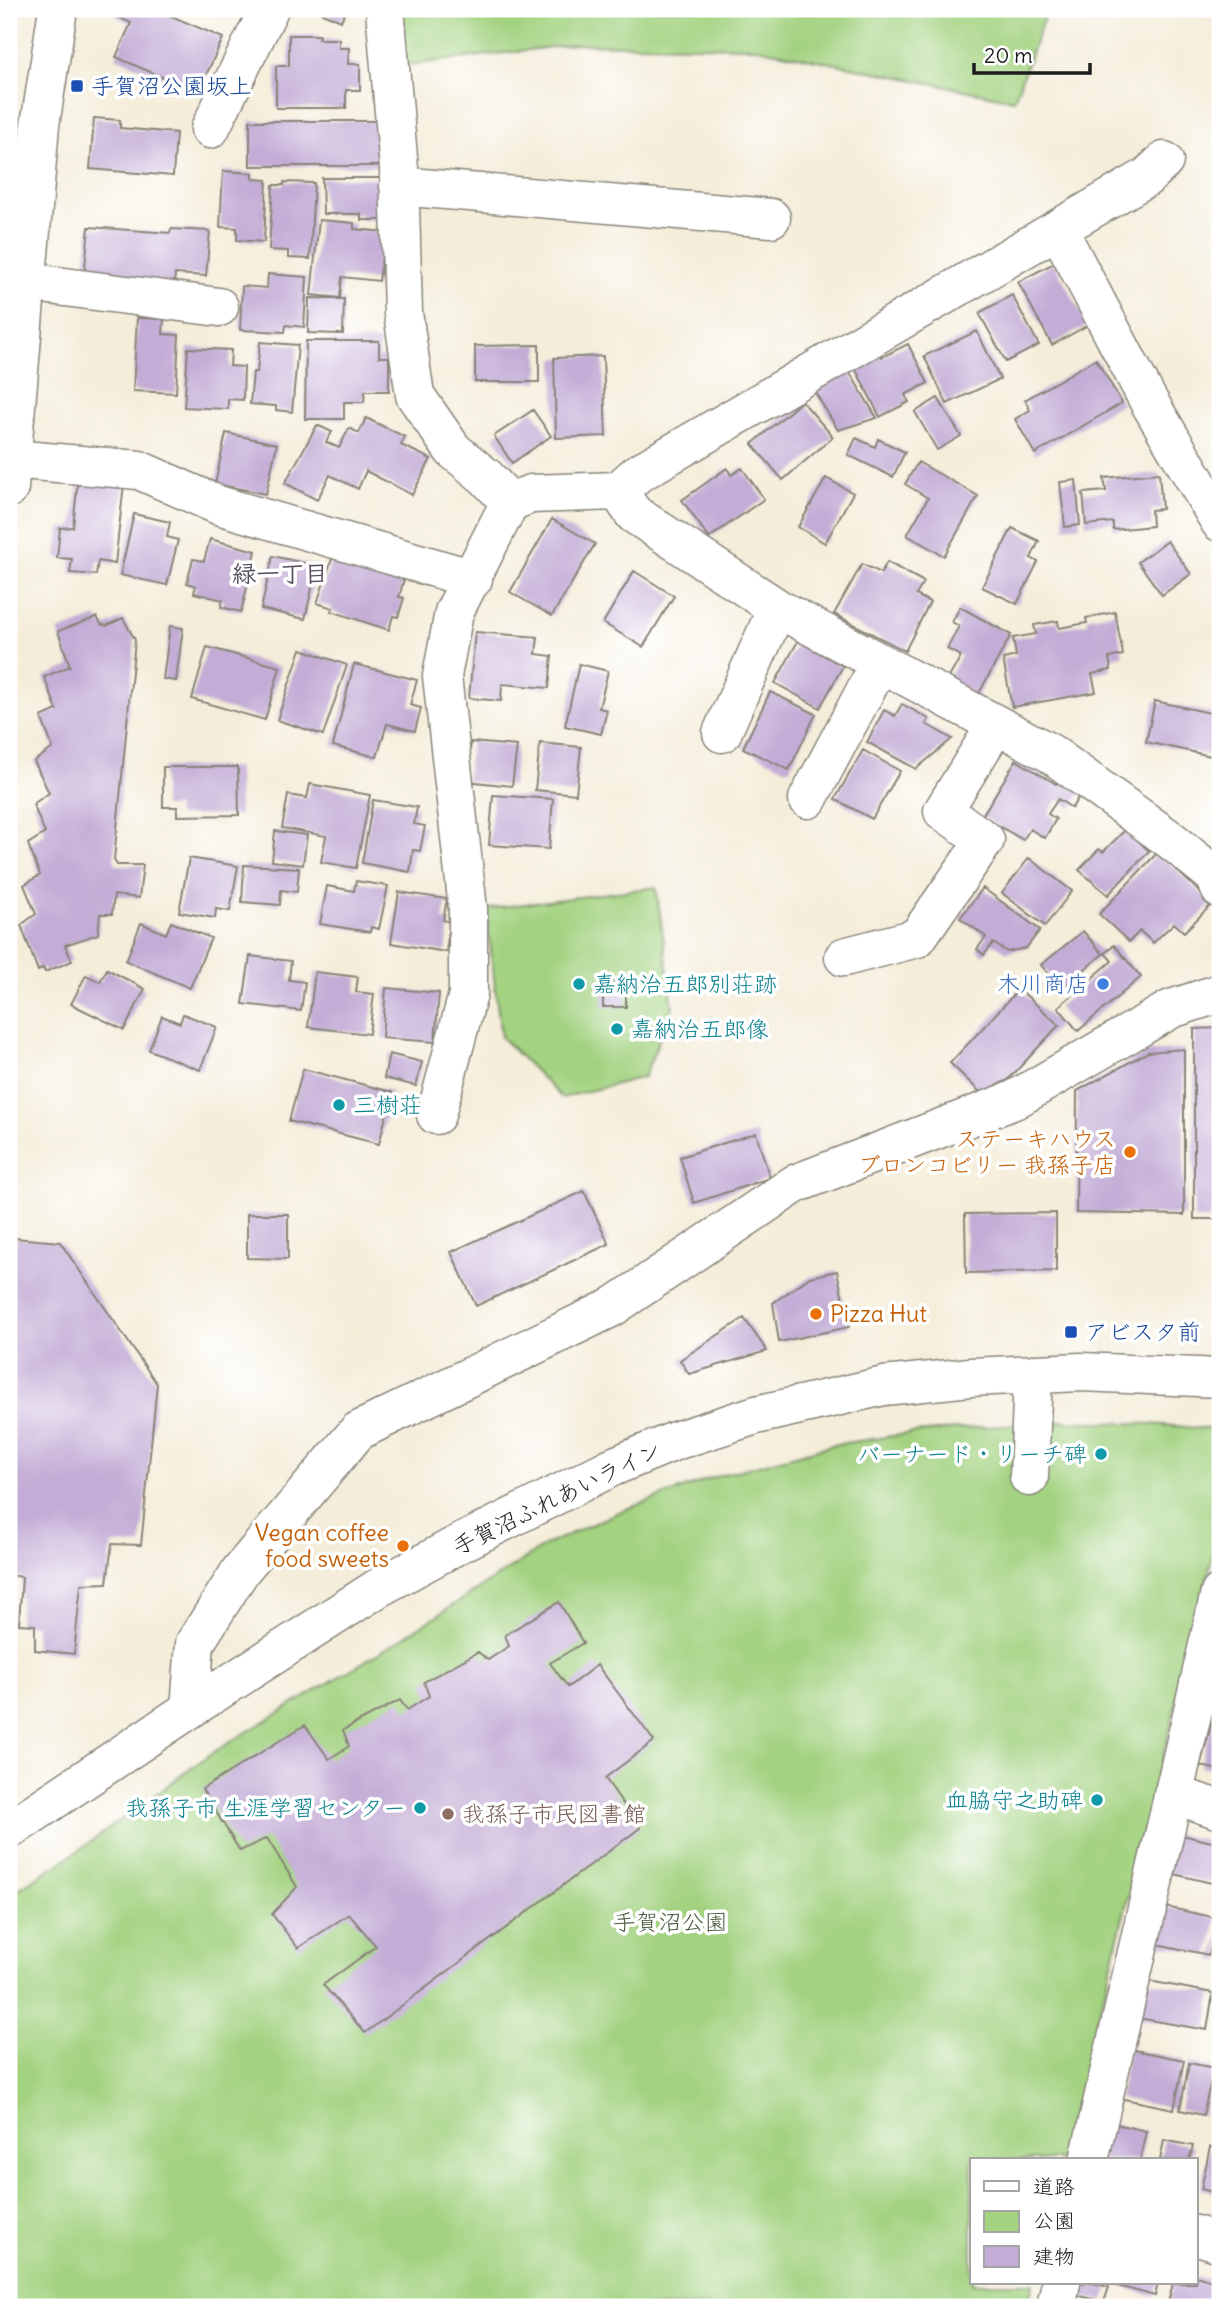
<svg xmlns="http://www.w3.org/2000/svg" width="1229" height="2316" font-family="Delius,'Klee One',sans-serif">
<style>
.green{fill:#a3d280;stroke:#60774e;stroke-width:2}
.building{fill:#c3acd5}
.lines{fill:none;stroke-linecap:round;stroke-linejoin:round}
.minor-casing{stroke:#88847a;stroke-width:41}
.minor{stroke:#fff;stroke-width:38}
.transit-dot{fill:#1a4fb4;stroke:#fff;stroke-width:2.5}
.culture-dot{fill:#0f9aa8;stroke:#fff;stroke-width:2.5}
.shop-dot{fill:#3f7fe0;stroke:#fff;stroke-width:2.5}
.food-dot{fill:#e8710a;stroke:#fff;stroke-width:2.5}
.education-dot{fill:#8d6e63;stroke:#fff;stroke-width:2.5}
.labels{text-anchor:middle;stroke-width:7;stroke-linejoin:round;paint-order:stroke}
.transit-label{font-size:23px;fill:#164399;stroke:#fff;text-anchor:start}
.culture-label{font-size:23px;fill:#0d838f;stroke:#fff;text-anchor:start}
.shop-label{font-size:23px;fill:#366cbe;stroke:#fff;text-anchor:end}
.food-label{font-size:23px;fill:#c56008;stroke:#fff;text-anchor:end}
.street-label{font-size:23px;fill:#1c1c1c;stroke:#fff}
.education-label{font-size:23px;fill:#785e54;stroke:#fff;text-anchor:start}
.park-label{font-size:23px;fill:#4b5c3f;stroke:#fff}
.neighbourhood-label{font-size:24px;font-weight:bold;fill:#564e5d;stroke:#fff}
</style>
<rect width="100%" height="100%" fill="#fff"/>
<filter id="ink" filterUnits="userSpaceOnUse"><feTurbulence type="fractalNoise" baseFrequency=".0143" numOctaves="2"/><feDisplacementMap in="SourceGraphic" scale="14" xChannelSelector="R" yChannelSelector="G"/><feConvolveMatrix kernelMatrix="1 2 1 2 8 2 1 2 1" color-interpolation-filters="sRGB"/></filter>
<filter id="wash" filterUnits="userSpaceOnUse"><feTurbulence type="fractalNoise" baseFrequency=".00686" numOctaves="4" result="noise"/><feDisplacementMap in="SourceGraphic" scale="28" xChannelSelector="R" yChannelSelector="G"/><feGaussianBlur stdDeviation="1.57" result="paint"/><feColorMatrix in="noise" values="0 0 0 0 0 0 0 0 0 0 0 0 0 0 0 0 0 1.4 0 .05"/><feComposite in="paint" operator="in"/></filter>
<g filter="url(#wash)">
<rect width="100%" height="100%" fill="#f4edd9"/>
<path class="green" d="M396,9H1047L1014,100L752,47L576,44L402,66Z
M656,887L673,1006L644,1077L562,1098L501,1037L486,909Z
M1059,1421L1150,1424L1220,1430V1526L1063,2160H972V2283H1033L1027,2307H9V1895L78,1851L212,1753L390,1646L546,1545L621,1511L718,1476L832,1445L913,1433Z"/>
<g id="blocks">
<path class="building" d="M119,9H155L223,38L198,93L116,57L131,23L116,16Z
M313,9H346L341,21Z
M289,35H319L318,39H339V48H349L348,64H360V90H346V108H276V66H289Z
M94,118L120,120V128L176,133L173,176L90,169Z
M250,121H380V166H250Z
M223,171L253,173V179L267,180L264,242L237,240V228L220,227Z
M322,178H384V220H361V214H323Z
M284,182L314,183L310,259L288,258V251L269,250L273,185H284Z
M319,220L354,223V229L385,232L379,281L342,277L340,298L311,295Z
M89,227L170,233L171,229L210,231L206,276L175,274L174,284L84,277Z
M1054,263L1088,325L1052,345L1018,282Z
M268,274L307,277L304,327L286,325L285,332L240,330L242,286L267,288Z
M1012,295L1039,345L1006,362L979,313Z
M309,298L344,299L343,334L308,333Z
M137,318L164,319L163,334L179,335L176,393L133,391Z
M977,331L1000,379L947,404L924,356Z
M306,341H379V357H389V391H365L364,402H344V419H305Z
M260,342L298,345L292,412L276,410V406L250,404L253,372H257Z
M908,344L928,383L905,395L909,402L880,417L853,364L879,351L882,357Z
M539,345V382H475V346Z
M188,348L231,350L230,366L244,367L243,400L228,399V409L184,407Z
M603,356L606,436L556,438L554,358Z
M1096,359L1122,403L1035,454L1015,419L1030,410L1025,400Z
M847,368L877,418L838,430L813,389Z
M938,398L961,436L937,450L915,412Z
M802,401L833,437L783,480L752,444Z
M533,410L551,436L512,463L494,436Z
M366,418L405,437L401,445L431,459L412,495L366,471L358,489L330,475L317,500L285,483L317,425L332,432L326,442L339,448L349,428L359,433Z
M226,433L277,444L266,494L215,484Z
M856,438L875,447L878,439L905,452L893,477L848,455Z
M918,462L978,496L944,556L907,535L928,498L905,484Z
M727,468L731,475L742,468L764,499L709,538L682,500Z
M1159,473L1162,509L1151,510L1152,526L1113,530V522L1086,525L1083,493L1106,491L1104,478Z
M826,478L853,493L825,543L798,527Z
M78,479L124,484L115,564L98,561L96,575L70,573L72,559L57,558L60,528L73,527Z
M1076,480L1080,525L1065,527L1060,482Z
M134,514L170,522L167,537L178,540L167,585L120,575Z
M552,519L595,544L552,616L510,592Z
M1012,528L1039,541L1031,558L1038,562L1017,604L982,587Z
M210,539L256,551L241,612L221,607L223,600L194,593L196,586L187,583L193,559L204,561Z
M1167,541L1191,574L1162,595L1138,562Z
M334,553L405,576L399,597L404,598L398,617L393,616L389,630L331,611L333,608L317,603Z
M273,556L317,566L305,619L261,609Z
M887,562L924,582L916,595L930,602L905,651L834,614L862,564L881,573Z
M634,571L674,596L643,647L603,623Z
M960,607L1011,635L977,697L947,681L961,656L947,649L959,626L952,622Z
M1115,612L1123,655L1109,658L1111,670L1092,674L1096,692L1012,707L1003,659L1016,656L1013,638L1036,634L1034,625L1058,621L1059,628L1087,623L1086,618Z
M97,617L101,624L106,626L123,618L135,640L114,860L117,865H143L139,898L114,895L112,914H100L98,934L65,945L72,961L45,972L43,968L38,971L21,925L36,914L24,885L40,875L28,844L45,833L33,804L49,793L34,761L53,748L41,717L57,710L44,677L70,666L58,631Z
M170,626L183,628L176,681L163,679Z
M475,632L538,637L536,654L552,656L549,688L502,684L501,701L469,698Z
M798,641L843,666L820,708L775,683Z
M207,647L280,667L265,720L192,699Z
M301,649L347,665L323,735L277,720Z
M354,664L417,680L410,705L421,708L415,731L387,724L377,757L333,746Z
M579,664L608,671L599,708L607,710L601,734L565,726Z
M770,692L816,714L789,770L743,748Z
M1155,701L1220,715V748L1214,746L1211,756L1146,742Z
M902,704L929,719L926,724L952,739L916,769L867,742L884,710L895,716Z
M471,742L517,746L512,786L466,781Z
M540,743L581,747L576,794L535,790Z
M863,750L900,771L872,819L835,799Z
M1016,760L1056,784L1060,779L1081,792L1072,808L1058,799L1048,814L1056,819L1045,838L1030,829L1023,840L982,816Z
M163,767H238L239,815L177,816V807H163Z
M310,784L370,795L356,868L321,862L326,836L282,828L288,795L307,798Z
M493,795L553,799L549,849L489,845Z
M373,800L417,807L414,824L425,826L420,851L413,850L410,872L362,863Z
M1126,829L1149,851L1108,895L1079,870L1099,849L1103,852Z
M275,831L307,835L303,865L272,861Z
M1158,852L1212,904L1184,932L1174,923L1153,943L1140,931L1129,942L1099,914Z
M189,858L238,866L230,911L216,909L215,918L179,912Z
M1029,858L1072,891L1045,926L1002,893Z
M244,865L299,868L297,892L281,890L280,905L242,902Z
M356,881L388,886L379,929L371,927L370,932L320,924L327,886L354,891Z
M983,888L1040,930L1026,948L1007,952L993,943L984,955L977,949L986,937L960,918Z
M399,892L447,899L443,920L450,922L446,952L391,943Z
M171,922L211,938L190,988L126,961L141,923L166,934Z
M1083,931L1103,954L1061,989L1041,965Z
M1114,945L1141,977L1078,1031L1058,1007L1112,961L1105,953Z
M250,956L291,961L289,980L305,982L301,1011L243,1004Z
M107,969L145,989L124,1030L71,1004L86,975L100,982Z
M315,972L358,977L356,992L374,994L369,1034L308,1027Z
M603,982H626V1007H603Z
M386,988L439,993L435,1042L382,1038Z
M1019,989L1059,1025L1008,1080L981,1093L950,1063Z
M183,1014L217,1027L200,1070L149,1050L162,1016L180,1023Z
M1220,1028V1219H1194V1029Z
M1184,1049V1215L1076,1213L1077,1091L1148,1052Z
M389,1054L422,1062L416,1086L384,1078Z
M303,1069L392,1092L379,1144L289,1121Z
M756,1133L770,1178L694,1203L680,1157Z
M584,1191L609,1244L476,1306L451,1252Z
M1056,1213V1271L966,1273L965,1214Z
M247,1214H288V1259L247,1258Z
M14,1238L60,1242L157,1384L141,1545L112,1544L107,1583L81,1584L74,1654L35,1650V1625L19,1624L22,1577L9,1575V1273Z
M837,1271L849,1327L779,1342L773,1303L810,1277Z
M744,1318L767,1351L689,1374L680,1360Z
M559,1602L583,1643L550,1663L568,1687L597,1665L654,1741L605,1778L640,1828L365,2033L323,1985L376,1946L349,1914L298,1948L272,1914L297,1887L267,1838L240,1851L202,1789L305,1725L329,1759L349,1746L343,1730L400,1700L407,1710L429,1696L424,1682L478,1652L488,1660L509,1646L505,1635Z
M1212,1722L1220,1724V1770L1200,1766Z
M1174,1833L1220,1844V1885L1165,1872Z
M1161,1906L1217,1918L1209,1955L1152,1943Z
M1220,1934V1962L1212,1960Z
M1138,1979L1213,1993L1207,2030L1132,2017Z
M1129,2049L1184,2060L1174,2109L1119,2098Z
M1189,2063L1214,2068L1203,2115L1180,2110Z
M1219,2090H1220V2124L1212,2122Z
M1107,2122L1146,2131L1140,2160H1099Z
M1164,2140L1193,2146L1189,2160H1160Z
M1210,2147L1220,2149V2194L1201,2189Z
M1196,2276L1220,2283V2307H1167L1173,2283H1196Z
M1070,2283H1093L1109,2287L1104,2302L1068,2293Z
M1114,2283H1158L1155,2296L1114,2285Z"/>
</g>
</g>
<g filter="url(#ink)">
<use href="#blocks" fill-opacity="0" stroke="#88847a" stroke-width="2"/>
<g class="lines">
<defs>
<path id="minor" d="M385,9L399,169L403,313L415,395L453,450L486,477L510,502L531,494L618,491L634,514L777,608L1050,753L1172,841L1215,876L1220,889
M210,129L269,9
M399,186L771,218
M1058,229L1148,400L1220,522
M26,282L219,307
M11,459L139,470L218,505L473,579
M9,488L40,125L58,9
M618,491L637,474L1147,177L1164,161
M722,733L777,608
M808,799L880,663
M844,957L917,938L985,840L943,811L996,725
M436,1115L468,994V909L442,676L454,612L510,502
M1029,1477L1033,1374
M190,1709L195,1643L241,1570L358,1431L611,1308L795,1184L1014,1100L1171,1009L1220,993
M1173,1794L1220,1810
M9,1830L190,1709L378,1588L457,1545L612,1467L675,1441L756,1415L884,1386L970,1377L1081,1372L1220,1378
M1089,2160L1220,1593
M1196,2235L1220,2243
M1056,2307L1061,2283"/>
</defs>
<use href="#minor" class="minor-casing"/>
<use href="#minor" class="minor"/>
</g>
</g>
<g class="transit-dot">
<rect x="70" y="79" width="14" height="14" rx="3.5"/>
<rect x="1064" y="1325" width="14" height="14" rx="3.5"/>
</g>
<g class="culture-dot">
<circle cx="579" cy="984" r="7"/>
<circle cx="617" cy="1029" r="7"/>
<circle cx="339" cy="1105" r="7"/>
<circle cx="1101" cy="1454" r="7"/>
<circle cx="1097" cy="1800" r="7"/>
<circle cx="420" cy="1808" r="7"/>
</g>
<circle class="shop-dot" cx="1103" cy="984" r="7"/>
<g class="food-dot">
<circle cx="1130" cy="1152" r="7"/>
<circle cx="816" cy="1314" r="7"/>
<circle cx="403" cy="1546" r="7"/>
</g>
<circle class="education-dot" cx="448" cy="1814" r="7"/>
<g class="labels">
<g class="transit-label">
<text x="91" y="94">手賀沼公園坂上</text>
<text x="1085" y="1340">アビスタ前</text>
</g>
<g class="culture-label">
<text x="593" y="992">嘉納治五郎別荘跡</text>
<text x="631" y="1037">嘉納治五郎像</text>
<text x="353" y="1113">三樹荘</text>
<text x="1087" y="1462" text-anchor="end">バーナード・リーチ碑</text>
<text x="1083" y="1808" text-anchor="end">血脇守之助碑</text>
<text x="406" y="1816" text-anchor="end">我孫子市 生涯学習センター</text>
</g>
<g class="shop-label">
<text x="1089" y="992">木川商店</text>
</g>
<g class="food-label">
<text x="1116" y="1147">ステーキハウス<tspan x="1116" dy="26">ブロンコビリー 我孫子店</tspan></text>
<text x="830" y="1322" text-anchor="start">Pizza Hut</text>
<text x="389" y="1541">Vegan coffee<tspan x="389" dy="26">food sweets</tspan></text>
</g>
<g class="street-label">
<text transform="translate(557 1498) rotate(-26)" y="8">手賀沼ふれあいライン</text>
</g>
<g class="education-label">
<text x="462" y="1822">我孫子市民図書館</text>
</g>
<g class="park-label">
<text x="670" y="1930">手賀沼公園</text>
</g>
<g class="neighbourhood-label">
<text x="280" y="582">緑一丁目</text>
</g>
</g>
<rect width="1229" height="2316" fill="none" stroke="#fff" stroke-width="35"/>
<rect x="970" y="2158" width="228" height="126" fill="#ffffff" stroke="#a4a4a4" stroke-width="2"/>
<rect x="984" y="2181" width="35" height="10" fill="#ffffff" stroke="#a4a4a4" stroke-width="2"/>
<text x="1033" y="2194" font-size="21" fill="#1c1c1c">道路</text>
<rect x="984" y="2211" width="35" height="21" fill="#a3d280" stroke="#a4a4a4" stroke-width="2"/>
<text x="1033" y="2228" font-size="21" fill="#1c1c1c">公園</text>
<rect x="984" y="2246" width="35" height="21" fill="#c3acd5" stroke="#a4a4a4" stroke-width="2"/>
<text x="1033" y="2264" font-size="21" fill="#1c1c1c">建物</text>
<path d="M974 63v10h116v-10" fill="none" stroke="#1c1c1c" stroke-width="3.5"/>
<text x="984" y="63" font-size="21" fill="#1c1c1c" stroke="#ffffff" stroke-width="5" paint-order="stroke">20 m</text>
</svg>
